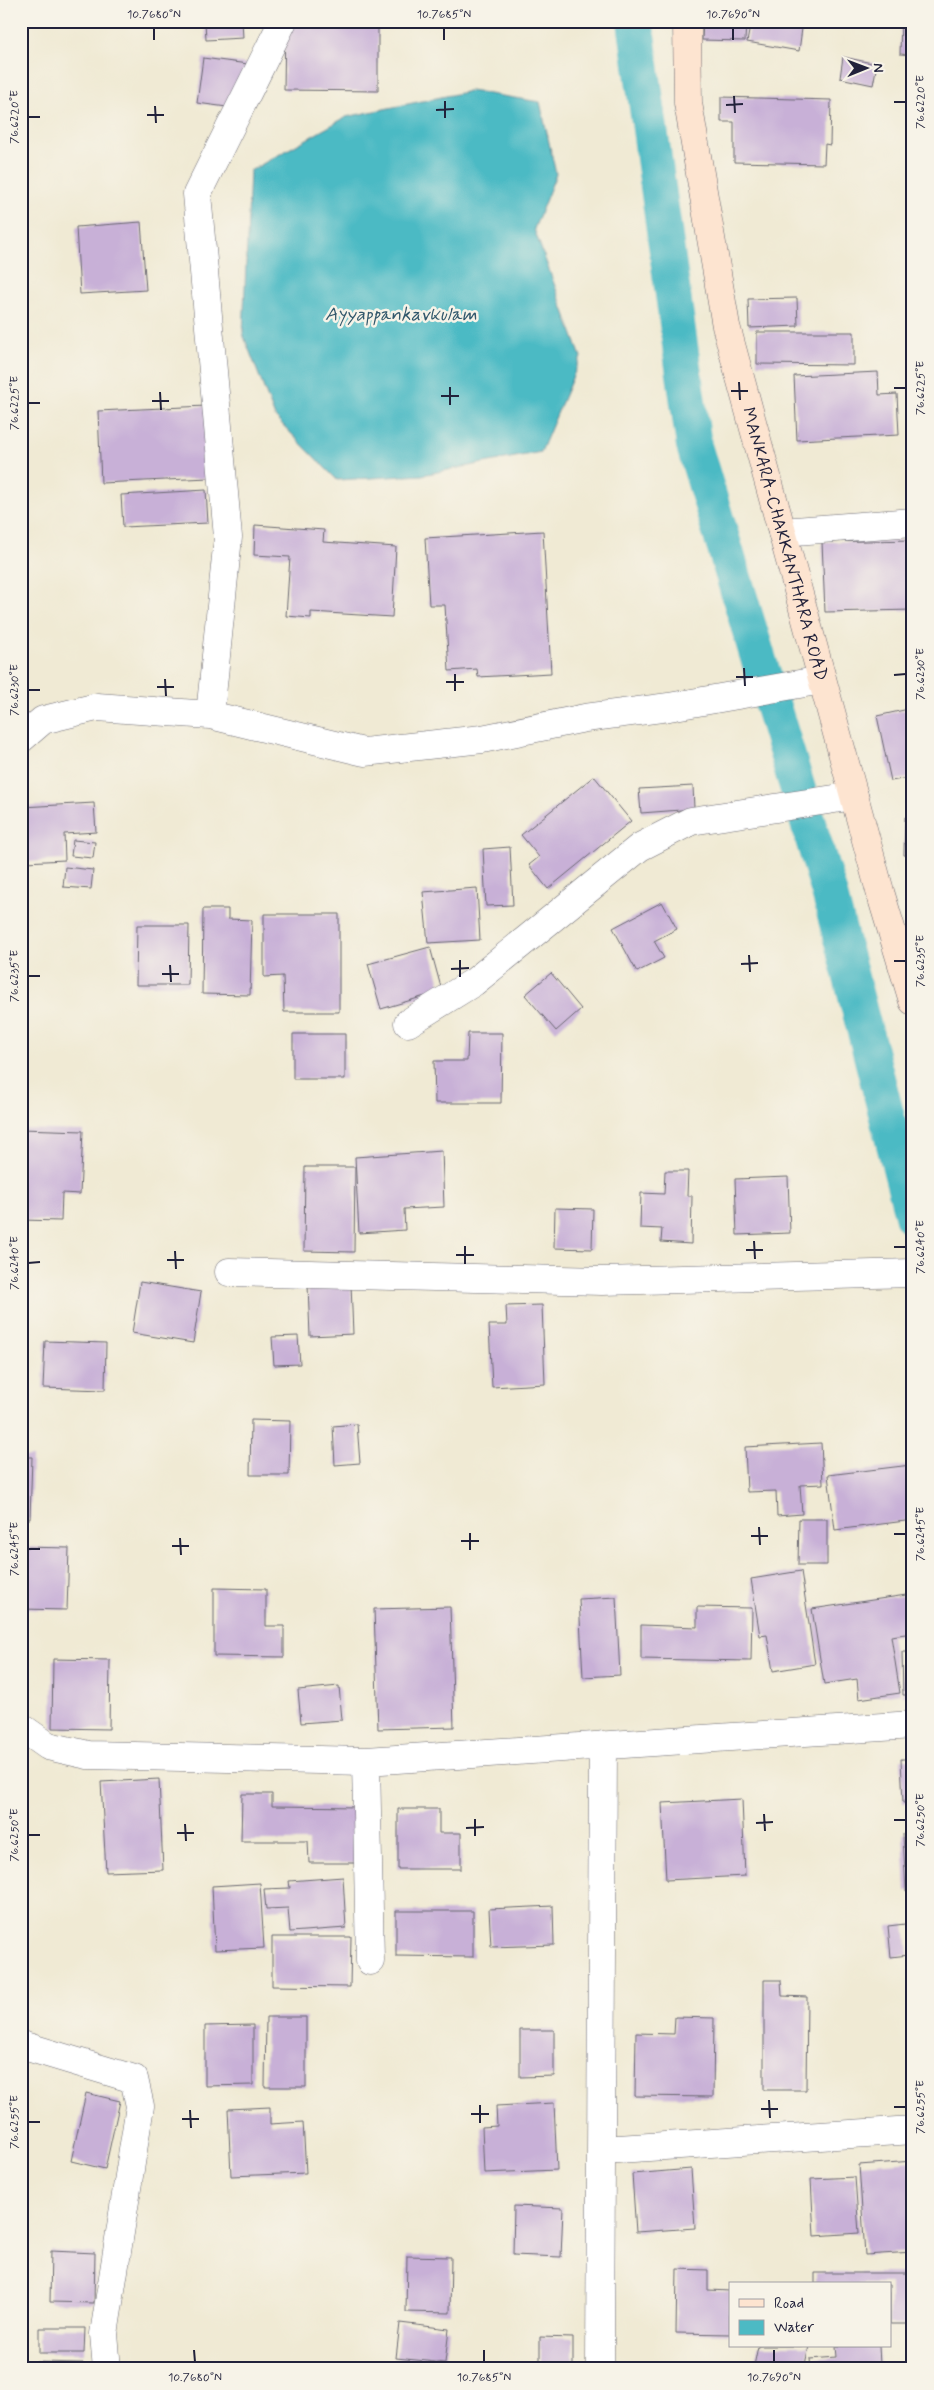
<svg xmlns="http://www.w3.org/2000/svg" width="934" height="2390" font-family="Mynerve,sans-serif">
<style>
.water{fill:#4cbac4;stroke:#376e80}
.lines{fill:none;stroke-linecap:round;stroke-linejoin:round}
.canal{stroke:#4cbac4;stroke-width:36}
.building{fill:#c8b0d7}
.minor-casing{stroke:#6a6871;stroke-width:29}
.secondary-casing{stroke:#6a6871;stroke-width:29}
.minor{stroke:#fff;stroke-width:28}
.secondary{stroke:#fde4d0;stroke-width:28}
.ticks{fill:none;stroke:#22223b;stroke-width:2}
.labels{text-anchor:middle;stroke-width:5;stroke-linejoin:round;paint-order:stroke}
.street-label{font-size:18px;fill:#22223b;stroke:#f7f3e8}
.water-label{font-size:19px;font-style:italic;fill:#31576b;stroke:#f7f3e8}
.neatline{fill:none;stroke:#22223b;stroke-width:2}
.ticks-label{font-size:12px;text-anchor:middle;fill:#22223b}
</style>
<rect width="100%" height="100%" fill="#f7f3e8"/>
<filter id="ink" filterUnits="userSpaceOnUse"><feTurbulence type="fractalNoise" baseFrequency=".02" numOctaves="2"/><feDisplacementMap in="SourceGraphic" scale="10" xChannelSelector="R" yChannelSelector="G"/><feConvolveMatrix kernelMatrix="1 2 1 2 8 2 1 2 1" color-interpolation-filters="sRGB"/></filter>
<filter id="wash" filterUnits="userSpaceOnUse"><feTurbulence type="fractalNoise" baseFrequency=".0096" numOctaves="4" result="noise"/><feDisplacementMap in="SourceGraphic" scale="20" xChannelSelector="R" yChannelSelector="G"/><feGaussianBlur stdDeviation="1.12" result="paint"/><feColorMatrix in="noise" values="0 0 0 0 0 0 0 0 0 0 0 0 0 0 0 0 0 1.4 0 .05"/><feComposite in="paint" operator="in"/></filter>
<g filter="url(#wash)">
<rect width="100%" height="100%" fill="#f0ead4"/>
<path class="water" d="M470,91L540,102L556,174L534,229L581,357L541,452L422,475L337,480L275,417L243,334L250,171L346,117Z"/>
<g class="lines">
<path class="canal" d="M635,21L694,446L829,892L913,1218"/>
</g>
<g id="blocks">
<path class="building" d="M205,21H242L243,38L206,40Z
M285,21H378V91L284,90Z
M703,21H746L745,41L702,40Z
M751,21H803L799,51L747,42Z
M901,21H913V55L900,54Z
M843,57L877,64L873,85L840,78Z
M203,58L248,64L242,109L197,103Z
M721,97L831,100L830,145L825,144L824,164L734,162V122H721Z
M141,222L146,290L80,294L76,227Z
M797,298L798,326L749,328L748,299Z
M757,332H854V365L757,364Z
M878,372L879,395L897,394L899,435L797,440L794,376Z
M206,406L209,478L101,483L98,411Z
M206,490L208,523L123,527L121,495Z
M255,525L324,530L323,542L396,547L392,617L311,612V618L286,616L290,557L254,555Z
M543,531L551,673L478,677L477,669L449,671L445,605H429L425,538Z
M913,540V610L825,612L822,542Z
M913,708V777L891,781L877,716Z
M594,776L631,821L548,889L529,865L539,857L521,835Z
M693,786L694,809L641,813L639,789Z
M94,803L96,832L64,834L65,860L25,862L22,807Z
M905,817H913V856L904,855Z
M73,840L95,842L93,858L71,856Z
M510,847L513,905L486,906L483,849Z
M65,867L93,870L91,889L63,887Z
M477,888L480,940L428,943L423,892Z
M662,902L677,929L654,941L664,958L637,972L613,928Z
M203,909H228V919L252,920L250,995L202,994Z
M264,914H339V1012H284L283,976L264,977Z
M137,925H189L188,985H136Z
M430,947L442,991L381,1009L368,964Z
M551,973L581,1009L556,1031L525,995Z
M468,1033H502L501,1103H435L434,1061H467Z
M293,1034H345V1079H293Z
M21,1129L83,1131L80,1194L62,1193L61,1221L21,1220Z
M442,1151L444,1207L404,1209L405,1230L359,1233L355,1157Z
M305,1167H355L354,1252L304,1251Z
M665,1171H688L687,1196H692L691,1244L661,1242L662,1229L640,1228L641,1193L664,1194Z
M788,1177L790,1233L737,1235L735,1179Z
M555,1208L593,1209L592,1249L554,1248Z
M140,1282L201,1292L193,1343L132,1333Z
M351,1284L353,1334L310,1336L308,1285Z
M542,1305L545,1384L492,1387L489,1325H507L506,1306Z
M298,1336L300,1364L274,1365L272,1337Z
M45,1341L106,1343L105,1390L43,1388Z
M251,1420L290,1421L289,1475H250Z
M357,1424L360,1463L335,1465L333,1426Z
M821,1443L823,1484L800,1485L802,1514L777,1516L776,1491L747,1492L745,1447Z
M21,1457H32L30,1519H21Z
M911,1465L913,1520L835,1530L828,1475Z
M799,1519H827V1565H798Z
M21,1547L69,1548L67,1610L21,1609Z
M801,1571L815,1664L773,1671L767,1635L760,1636L751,1579Z
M214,1588L266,1589V1626H284V1657L214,1656Z
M913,1594V1633L891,1636L900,1693L859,1699L857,1679L824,1684L812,1609Z
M616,1597L620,1675L583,1677L579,1599Z
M450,1607L454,1727L378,1729L374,1609Z
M697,1607L752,1608L751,1661L641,1659V1625L697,1627Z
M902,1652H913V1695H903Z
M53,1659L110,1660L109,1729L52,1728Z
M339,1686L342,1720L301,1723L298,1690Z
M901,1759H913V1802L903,1803Z
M159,1779L163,1870L106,1872L101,1782Z
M242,1794H272V1806L361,1807L360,1863H309L308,1841H241Z
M742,1799L745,1876L666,1880L662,1803Z
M398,1809H439V1833H461V1869H398Z
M913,1833V1890L906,1891L903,1834Z
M343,1877L346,1928L290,1932L288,1908L266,1909L264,1889L290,1888L289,1881Z
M260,1883L264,1948L215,1950L212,1886Z
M553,1906L554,1945L491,1947L489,1909Z
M396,1911H473V1957L396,1956Z
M905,1924L908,1955L891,1957L888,1926Z
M272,1937H351L350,1987L272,1986Z
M764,1980H781L782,1996L807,1997L806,2090H764Z
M266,2017H306V2087H265Z
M675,2017L714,2018L713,2097L635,2096L636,2033L674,2034Z
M253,2025V2085L205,2086V2026Z
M520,2030H554V2076L520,2077Z
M86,2093L120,2101L105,2169L71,2161Z
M554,2103L557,2170L484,2173L482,2127L497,2126L496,2106Z
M270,2107V2124L303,2122L306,2173L231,2176L228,2109Z
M913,2161V2252L865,2255L859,2165Z
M691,2169L695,2228L636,2232L632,2174Z
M855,2177L859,2233L814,2236L811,2179Z
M514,2206L563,2208L561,2257L513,2255Z
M51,2251L95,2253L94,2303L50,2302Z
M407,2256L451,2257L450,2313L406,2312Z
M677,2269L708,2270V2290L730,2291V2334L676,2333Z
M815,2273H910V2324H890V2284H815Z
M400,2323L449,2329L445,2363L396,2358Z
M39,2328H85L84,2353H39Z
M540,2337L573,2338V2369H540Z
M758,2346H809L804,2369H769L754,2366Z
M836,2346H879L880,2365L897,2364V2369H811L810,2359L837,2357Z
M37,2362L83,2363V2369H37Z"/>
</g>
</g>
<g filter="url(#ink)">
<use href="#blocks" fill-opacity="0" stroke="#6a6871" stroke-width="1"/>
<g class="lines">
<defs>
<path id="minor" d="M782,532L913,522
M210,715L228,537L197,194L283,21
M21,739L43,720L97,707L210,715L364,752L482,739L585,718L669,707L822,680
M408,1023L474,982L640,847L691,821L854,796
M229,1272L602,1281L913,1273
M21,1727L48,1746L88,1755L366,1761L913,1725
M366,1761L370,1961
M21,2045L134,2079L140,2106L104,2334L107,2369
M602,2150L913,2130
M600,2369L603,1745"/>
<g id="secondary">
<path id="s1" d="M687,21L688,103L726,326L881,895L913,1001"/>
</g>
</defs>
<use href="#minor" class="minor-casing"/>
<use href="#secondary" class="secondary-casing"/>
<use href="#minor" class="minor"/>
<use href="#secondary" class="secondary"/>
</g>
</g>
<path class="ticks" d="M154,28V40M444,28V40M733,28V40M734,96L735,113M445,101V118M894,102H906M726,105L743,104M155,106L156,123M436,110L454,109M147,115H164M28,117H40M739,382L740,400M450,387V405M894,388H906M731,391H748M160,392L161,410M441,396H459M152,401H169M28,403H40M744,668L745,686M455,674V691M894,675L906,674M736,677H753M165,679L166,696M446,682H464M157,687H174M28,690H40M749,955L750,972M460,960V977M894,961H906M741,964L758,963M170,965L171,982M451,969L469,968M162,974H179M28,976H40M754,1241L755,1259M465,1246V1264M894,1247H906M746,1250H763M175,1251L176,1269M456,1255H474M167,1260H184M28,1263L40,1262M759,1527L760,1545M470,1533V1550M894,1534H906M751,1536H768M180,1538L181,1555M461,1541H479M172,1546H189M28,1549H40M764,1814L765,1831M475,1819V1836M894,1820H906M756,1823L773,1822M185,1824L186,1841M466,1828L484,1827M177,1833H194M28,1835H40M769,2100L770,2118M480,2105V2123M894,2107H906M761,2109H778M190,2110L191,2128M471,2114H489M182,2119H199M28,2122H40M194,2350L195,2362M484,2350V2362M774,2350V2362"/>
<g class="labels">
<g class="street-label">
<text dy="6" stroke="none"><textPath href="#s1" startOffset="534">MANKARA-CHAKKANTHARA ROAD</textPath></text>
</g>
<g class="water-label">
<text x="401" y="320">Ayyappankavkulam</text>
</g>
</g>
<rect width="934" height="2390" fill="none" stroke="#f7f3e8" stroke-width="55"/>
<rect x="729" y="2282" width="162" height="65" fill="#f7f3e8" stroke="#a29fa3"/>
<rect x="739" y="2299" width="25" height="8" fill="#fde4d0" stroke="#a29fa3"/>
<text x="774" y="2308" font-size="15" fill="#22223b">Road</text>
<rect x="739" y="2320" width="25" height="15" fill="#4cbac4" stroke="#a29fa3"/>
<text x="774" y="2332" font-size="15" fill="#22223b">Water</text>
<g transform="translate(866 68) rotate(89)" stroke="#f7f3e8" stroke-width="4" paint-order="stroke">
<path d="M0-4L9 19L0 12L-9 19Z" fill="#22223b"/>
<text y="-8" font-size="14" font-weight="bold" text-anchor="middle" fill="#22223b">N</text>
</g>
<rect x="28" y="28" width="878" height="2334" class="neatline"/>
<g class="ticks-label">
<text x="154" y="18">10.7680°N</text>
<text x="444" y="18">10.7685°N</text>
<text x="733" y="18">10.7690°N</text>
<text transform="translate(920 102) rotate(-90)" y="4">76.6220°E</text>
<text transform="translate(14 117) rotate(-90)" y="4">76.6220°E</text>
<text transform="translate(920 388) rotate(-90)" y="4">76.6225°E</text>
<text transform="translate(14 403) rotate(-90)" y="4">76.6225°E</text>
<text transform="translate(920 674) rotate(-90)" y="4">76.6230°E</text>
<text transform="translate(14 690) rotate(-90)" y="4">76.6230°E</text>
<text transform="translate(920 961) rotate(-90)" y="4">76.6235°E</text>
<text transform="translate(14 976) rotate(-90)" y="4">76.6235°E</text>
<text transform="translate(920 1247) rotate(-90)" y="4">76.6240°E</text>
<text transform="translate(14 1263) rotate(-90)" y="4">76.6240°E</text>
<text transform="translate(920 1534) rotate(-90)" y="4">76.6245°E</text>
<text transform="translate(14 1549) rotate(-90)" y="4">76.6245°E</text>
<text transform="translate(920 1820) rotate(-90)" y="4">76.6250°E</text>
<text transform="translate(14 1835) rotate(-90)" y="4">76.6250°E</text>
<text transform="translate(920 2107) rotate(-90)" y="4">76.6255°E</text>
<text transform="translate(14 2122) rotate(-90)" y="4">76.6255°E</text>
<text x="195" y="2381">10.7680°N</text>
<text x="484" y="2381">10.7685°N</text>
<text x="774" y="2381">10.7690°N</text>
</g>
</svg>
